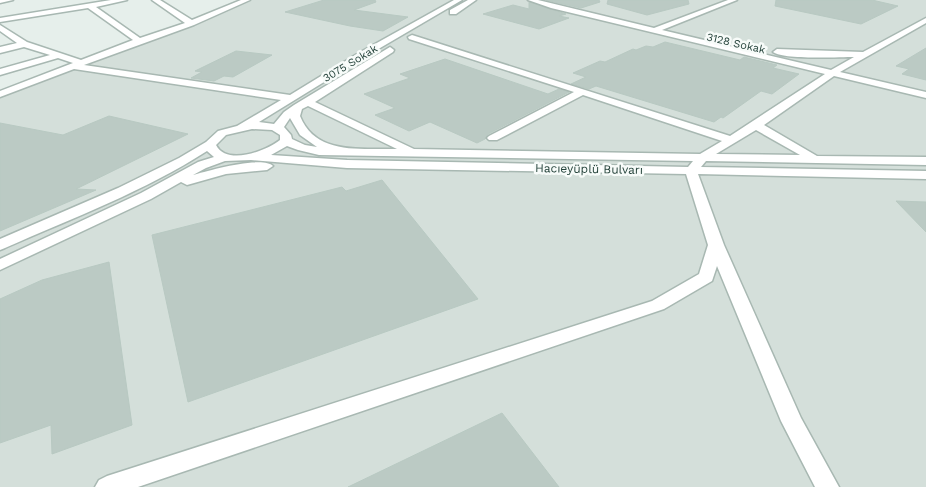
<svg xmlns="http://www.w3.org/2000/svg" width="926" height="487" font-family="'Work Sans',sans-serif">
<style>
.built{fill:#d4dfda}
.building{fill:#bbcac4;stroke:#b8c9c2}
.lines{fill:none;stroke-linecap:round;stroke-linejoin:round}
.minor-casing{stroke:#a8b8b2;stroke-width:3}
.minor{fill:#fff;fill-rule:evenodd}
.labels{text-anchor:middle;stroke-width:5;stroke-linejoin:round;paint-order:stroke}
.far-street-label{font-size:11px;fill:#24423a;stroke:#f7fbf9}
.street-label{font-size:12px;fill:#24423a;stroke:#f7fbf9}
</style>
<rect width="100%" height="100%" fill="#e6efeb"/>
<path class="built" d="M246,0H926V487H0V96Z"/>
<path class="building" d="M324,0H375L376,2L354,10L408,17L383,31L350,26L285,12Z
M546,0H599L600,2L581,8Z
M608,0H688L689,4L647,15L607,4Z
M776,0H872L898,6L861,24L775,6Z
M529,2L566,14L559,16L569,18L539,29L483,14L513,5L529,9Z
M665,42L740,60L744,57L777,65L773,68L799,74L772,94L761,91L723,118L721,117L714,122L596,86L589,89L571,84L586,77L573,73L600,61L605,62L633,49L636,50L646,46L653,47Z
M926,48V80L902,74L909,69L896,66Z
M236,51L272,55L233,77L224,76L214,81L191,78L202,72L195,71Z
M445,59L548,94L559,89L569,92L488,134L485,139L477,143L430,122L409,131L375,115L395,108L364,94L410,78L400,74Z
M109,116L188,134L76,189L96,190L0,231V123L63,135Z
M382,180L478,299L188,402L152,235L342,187L346,191Z
M896,201L926,202V232Z
M109,262L132,425L52,454L51,425L0,443V299L42,280Z
M502,413L559,487H348Z"/>
<g class="lines">
<defs>
<path id="minor" d="M0,0H13L0,3Z
M111,0H127L96,7L140,38L185,23L152,0H160L192,20L241,0H250L194,25L84,65L290,95L357,54L454,0H462L363,58L259,122L274,124L284,112L294,105L390,47L394,50L393,52L315,102L414,149L700,154L722,141L583,95L497,140H489L487,138L489,136L574,92L409,39L408,37L412,35L730,136L825,74L551,8L528,0H538L654,28L728,0H737L662,30L831,70L854,57C838,57 784,60 773,52L777,49L863,52L926,18V23L840,72L926,92V98L834,76L764,125L817,156L926,157V165L706,161L701,167L926,171V179L698,174L724,245L801,418L839,487H815L781,421L717,266L712,281L664,309L138,487H95L99,480L107,476L652,301L699,274L708,245L686,174L347,168L251,160L225,161L206,168L193,175C207,171 263,155 273,166L267,170L226,174L187,185L181,182L151,199L0,270V259L141,193L198,162L214,157L207,151C145,191 73,218 5,248L0,250V239L118,188L179,158L206,142L218,131L237,126L281,100L74,69L0,97V91L73,63L58,58L0,75V69L50,55L24,47L0,53V47L17,43L0,31V25L27,42L81,60L133,40L88,8L0,22V18ZM308,106L397,149C362,148 316,156 300,116L302,109ZM290,118L300,135L317,147L305,145L292,139L291,135L284,127ZM252,129L272,130L280,135V140C266,151 227,166 216,145L226,135ZM756,130L800,155L716,154ZM287,146L298,150L319,155L693,161L688,167L347,160L271,155Z
M468,0H476L456,14H450V10Z"/>
</defs>
<use href="#minor" class="minor-casing"/>
<use href="#minor" class="minor"/>
</g>
<g class="labels">
<g class="far-street-label">
<text transform="translate(736 43) rotate(13)" y="4">3128 Sokak</text>
<text transform="translate(350 63) rotate(-31)" y="4">3075 Sokak</text>
</g>
<g class="street-label">
<text transform="translate(589 169) rotate(1)" y="4">Hacıeyüplü Bulvarı</text>
</g>
</g>
</svg>
